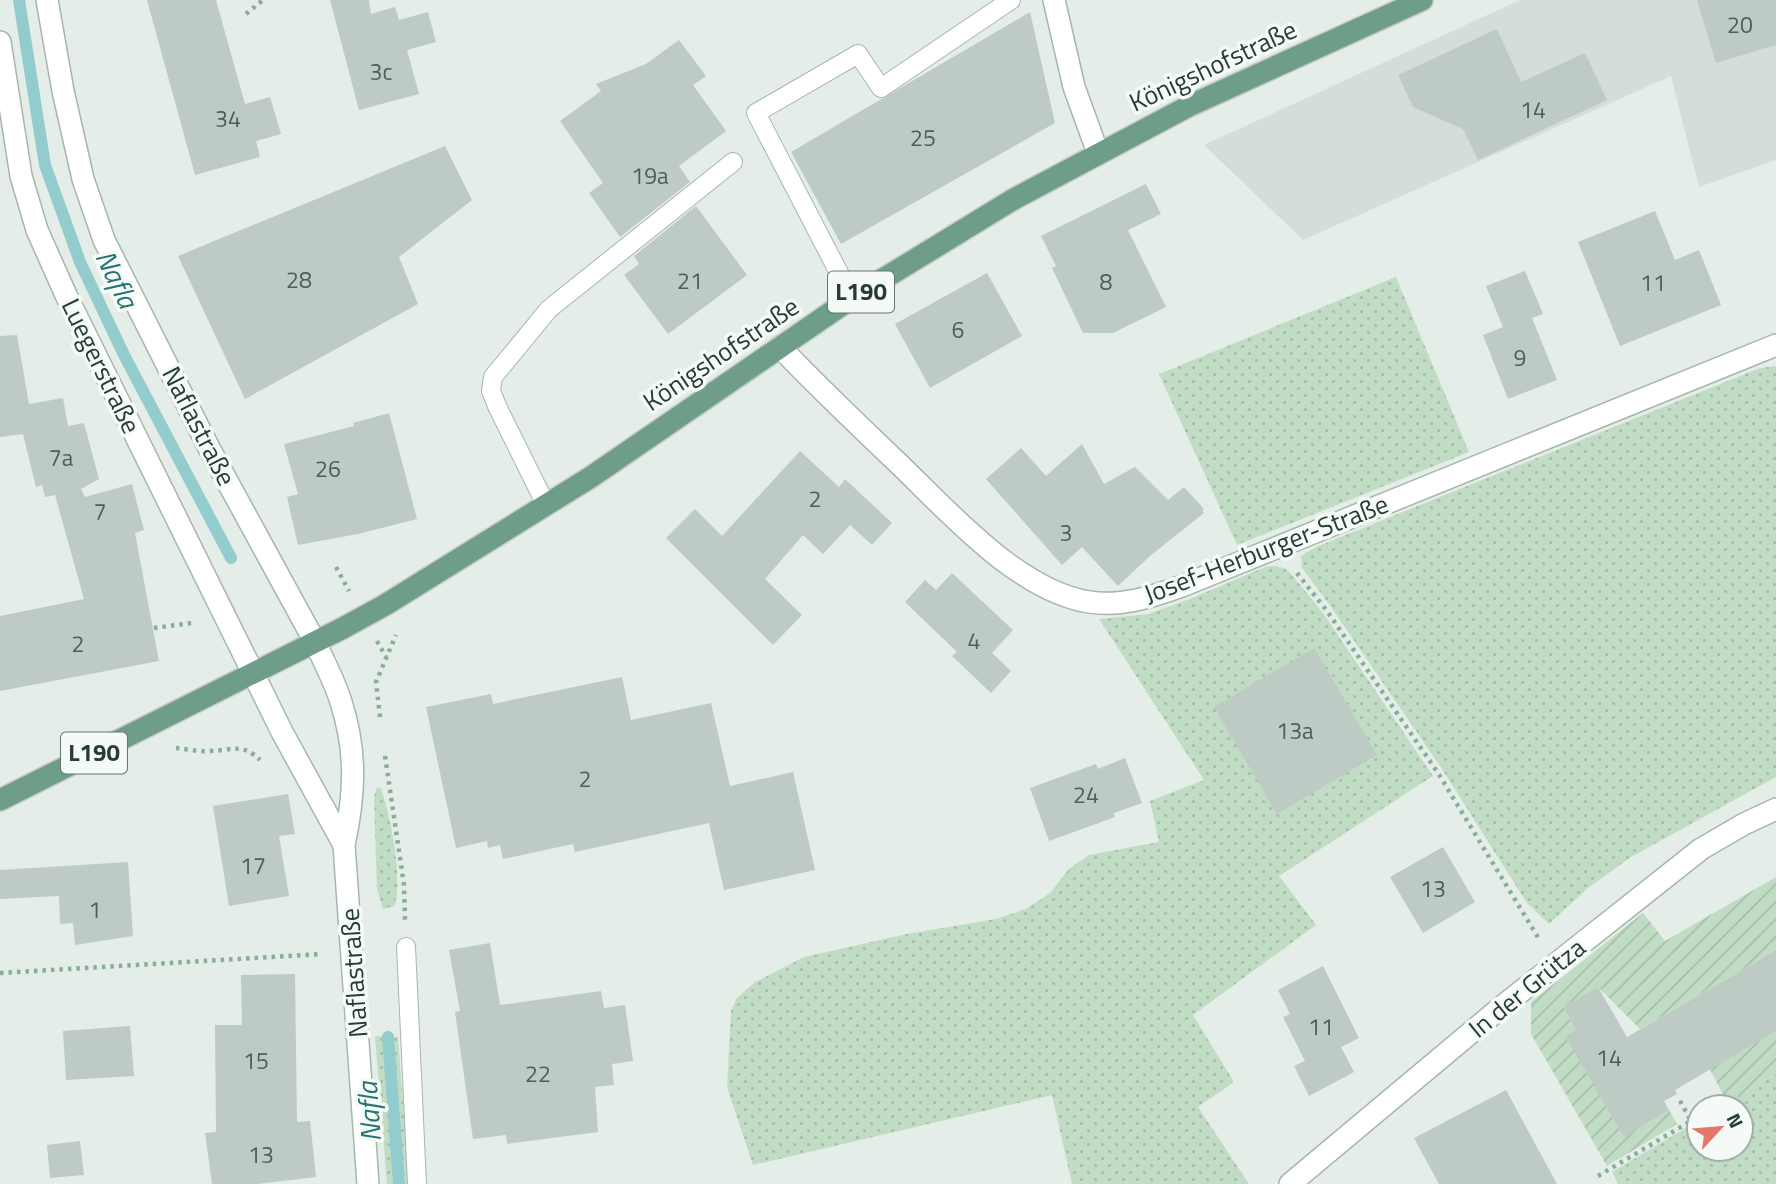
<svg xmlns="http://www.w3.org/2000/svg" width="1776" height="1184" font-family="'Titillium Web',sans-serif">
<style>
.built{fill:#d4ddd7}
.grass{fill:url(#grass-dots)}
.garden{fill:url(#garden-furrows)}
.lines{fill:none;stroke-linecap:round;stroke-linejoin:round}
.stream{stroke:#93cccc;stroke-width:12}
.building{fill:#becac4}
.lane-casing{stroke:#a8b5ae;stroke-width:20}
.street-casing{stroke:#a8b5ae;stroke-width:24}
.secondary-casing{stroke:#a5b8ae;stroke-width:24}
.primary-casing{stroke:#c2c9c6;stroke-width:24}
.path{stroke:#89ad9c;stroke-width:4.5;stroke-dasharray:3.5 5;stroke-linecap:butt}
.lane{stroke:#fff;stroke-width:18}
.street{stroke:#fff;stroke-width:21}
.secondary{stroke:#fff;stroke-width:21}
.primary{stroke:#6e9e8a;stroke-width:21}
.labels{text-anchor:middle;stroke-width:7;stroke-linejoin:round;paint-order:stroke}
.number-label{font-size:23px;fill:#4c6057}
.shield{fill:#f6faf7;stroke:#64766e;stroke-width:2}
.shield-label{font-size:24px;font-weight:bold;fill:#263d33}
.street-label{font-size:26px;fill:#263d33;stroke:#f6faf7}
.water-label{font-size:28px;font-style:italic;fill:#267374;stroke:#f6faf7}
</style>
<defs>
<pattern id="grass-dots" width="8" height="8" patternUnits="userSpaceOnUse" patternTransform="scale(1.75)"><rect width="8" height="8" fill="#c1dcc4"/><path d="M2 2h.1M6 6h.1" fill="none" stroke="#a6bea9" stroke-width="1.8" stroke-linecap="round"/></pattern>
<pattern id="garden-furrows" width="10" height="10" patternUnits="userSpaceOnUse" patternTransform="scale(1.75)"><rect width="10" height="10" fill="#c1dcc4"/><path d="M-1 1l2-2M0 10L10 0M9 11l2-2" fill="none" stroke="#a6bea9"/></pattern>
</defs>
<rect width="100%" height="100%" fill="#e5ede8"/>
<path class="built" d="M1520,0H1776V160L1699,187L1671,76L1303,240L1204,145Z"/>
<path class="grass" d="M1396,277L1469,452L1237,545L1159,374Z
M1776,366V777L1631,857L1588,888L1549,924L1527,903L1442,769L1331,607L1302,568L1301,556L1316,547L1760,368Z
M1276,566L1286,569L1292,575L1323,613L1433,776L1279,876L1316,925L1193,1015L1234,1082L1198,1107L1249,1184H1072L1052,1095L753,1165L727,1087L731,1011L737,998L755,982L804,957L907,934L996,919L1026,909L1050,893L1069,869L1089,855L1159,842L1150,801L1204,780L1099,619L1148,614L1190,599L1265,567Z
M377,787L381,789C390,812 404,884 394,906L383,909L377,889L374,797Z
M375,1036L398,1037L409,1184H387Z
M1776,1074V1184H1618L1612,1172L1699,1120V1149H1741V1107H1720Z"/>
<path class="garden" d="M1776,877V950L1640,1029L1598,987L1563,1007L1576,1030L1565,1036L1624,1136L1669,1110L1677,1124L1607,1166L1531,1034V1002L1643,913L1665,941Z
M1776,1031V1074L1727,1103L1710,1069Z"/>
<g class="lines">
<path class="stream" d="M19,0L45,165L80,262L124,355L231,558
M388,1037L399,1184"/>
</g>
<path class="building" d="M147,0H216L245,104L270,97L281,134L256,141L260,157L195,175Z
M330,0H369L371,14L395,7L399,20L428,12L436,42L407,50L419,94L359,110Z
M1697,0H1776V45L1716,63Z
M1030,12L1055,123L841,244L791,152Z
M1497,29L1521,82L1585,53L1607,100L1478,160L1463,129L1413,107L1398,75Z
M679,40L706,76L693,85L726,131L679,166L690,182L620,237L589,193L603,183L560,121L601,91L596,84L646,64Z
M445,146L472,200L399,257L418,304L245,399L178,256Z
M1146,184L1161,214L1128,230L1166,307L1113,333H1083L1052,268L1056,266L1041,236Z
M696,206L747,275L668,334L624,275L639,264L634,256Z
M1655,211L1675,260L1699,250L1721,305L1620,346L1578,242Z
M1525,271L1543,314L1532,318L1557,380L1508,399L1483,335L1503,327L1486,286Z
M987,273L1022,336L930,388L895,324Z
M17,335L29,404L63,398L68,426L84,423L99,479L81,489L85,497L132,484L144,530L135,533L159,661L0,691V616L84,599L55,495L45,497L42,485L36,487L23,434L0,437V336Z
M389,413L417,519L358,534L298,545L287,497L298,494L284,444L354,426L353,423Z
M1082,444L1104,484L1135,467L1168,500L1184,487L1204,509L1202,510L1204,513L1150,556L1118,586L1082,547L1062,565L986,479L1021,448L1046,476Z
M800,451L839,487L845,479L892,523L872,545L850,525L823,554L803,535L765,579L802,615L773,645L666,538L695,509L722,536Z
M952,573L1013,630L992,653L1011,671L991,693L952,656L957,652L905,602L925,580L936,590Z
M1314,648L1377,755L1277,814L1214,707Z
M622,677L631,720L711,703L730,786L793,772L815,870L724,890L709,823L575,852L573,844L503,859L500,845L488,848L487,841L456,848L426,707L491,694L493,704Z
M1125,758L1142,803L1114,813L1115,817L1049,841L1030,788L1096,764L1098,769Z
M288,794L295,834L279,836L289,896L229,906L213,806Z
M1443,847L1475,902L1423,933L1390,877Z
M128,862L133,936L75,945L73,923L60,924L59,896L0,899V870Z
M490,943L500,1005L601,991L604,1008L625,1005L633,1061L612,1064L614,1085L595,1087L598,1132L507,1144L506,1135L473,1139L455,1012L460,1011L449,950Z
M1776,950V1031L1675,1090L1677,1094L1664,1101L1669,1110L1624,1137L1565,1036L1576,1030L1563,1007L1598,987L1627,1037Z
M1323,966L1359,1038L1341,1047L1354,1072L1309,1096L1294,1066L1305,1061L1283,1017L1290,1014L1278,990Z
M295,974L297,1122L310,1121L316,1177L257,1184H212L205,1133L216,1132L215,1025H242L241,975Z
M130,1026L134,1076L66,1080L63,1031Z
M1506,1090L1557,1184H1439L1414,1138Z
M80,1141L84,1175L50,1178L47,1145Z"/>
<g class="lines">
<defs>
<path id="lane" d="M852,298L756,113L858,54L881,88L1011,0
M546,505L497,406L491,391L493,377L549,309L733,162
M406,947L417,1184"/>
<path id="street" d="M47,0L63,91L83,179L104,240L209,448L315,642
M1054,0L1074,87L1098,153
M0,42L21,176L37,230L66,295L253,673
M780,347C818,387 858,425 898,463C948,511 1018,591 1089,602C1121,607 1152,597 1182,586L1776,345
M1290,1184L1499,1009L1701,849L1744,824L1776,809"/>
<path id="secondary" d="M315,642C324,662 335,682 341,702C357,752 355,794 344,845L368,1184
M253,673L282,732L344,845"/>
<path id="primary" d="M0,800L343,628L385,605L591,477L852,298L1014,199L1189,106L1422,0"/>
</defs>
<use href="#lane" class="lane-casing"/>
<use href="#street" class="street-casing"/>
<use href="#secondary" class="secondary-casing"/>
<use href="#primary" class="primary-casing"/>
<path class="path" d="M246,14L263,0
M336,567L349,591
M1297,573L1327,611L1438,773L1539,939
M154,628L192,623
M377,641L386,657
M380,717L376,682L396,635
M176,748C187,749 200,752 211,751C232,750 243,743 260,760
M385,756L404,885L405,921
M0,973L321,954
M1598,1176L1691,1121L1679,1099"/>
<use href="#lane" class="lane"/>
<use href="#street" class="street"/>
<use href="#secondary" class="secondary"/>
<use href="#primary" class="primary"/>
</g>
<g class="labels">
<g class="number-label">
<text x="1740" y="33">20</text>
<text x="381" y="80">3c</text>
<text x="1533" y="118">14</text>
<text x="228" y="127">34</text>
<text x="923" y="146">25</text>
<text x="650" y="184">19a</text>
<text x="299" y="288">28</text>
<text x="690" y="289">21</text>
<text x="1106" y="290">8</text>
<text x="1653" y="291">11</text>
<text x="958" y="338">6</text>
<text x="1520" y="366">9</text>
<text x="61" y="466">7a</text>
<text x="328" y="477">26</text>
<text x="815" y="507">2</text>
<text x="100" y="520">7</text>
<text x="1066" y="541">3</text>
<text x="974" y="649">4</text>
<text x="78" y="652">2</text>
<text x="1295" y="739">13a</text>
<text x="585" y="787">2</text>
<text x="1086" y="803">24</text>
<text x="253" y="874">17</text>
<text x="1433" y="897">13</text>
<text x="95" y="918">1</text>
<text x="1321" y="1035">11</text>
<text x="1609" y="1066">14</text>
<text x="256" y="1069">15</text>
<text x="538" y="1082">22</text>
<text x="261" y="1163">13</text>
</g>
<g class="shield">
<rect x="828" y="271.5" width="66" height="41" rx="5"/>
<rect x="61" y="732.5" width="66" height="41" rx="5"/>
</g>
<g class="shield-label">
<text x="861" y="300">L190</text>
<text x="94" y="761">L190</text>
</g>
<g class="street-label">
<text transform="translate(1213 66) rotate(-25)" y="9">Königshofstraße</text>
<text transform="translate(721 354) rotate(-34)" y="9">Königshofstraße</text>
<text transform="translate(101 366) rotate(64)" y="9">Luegerstraße</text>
<text transform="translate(199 426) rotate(63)" y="9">Naflastraße</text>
<text transform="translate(1266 549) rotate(-21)" y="9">Josef-Herburger-Straße</text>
<text transform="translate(354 973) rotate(-94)" y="9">Naflastraße</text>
<text transform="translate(1527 988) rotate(-39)" y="9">In der Grütza</text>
</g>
<g class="water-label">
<text transform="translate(117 279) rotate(64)" y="10">Nafla</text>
<text transform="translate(369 1112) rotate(-94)" y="10">Nafla</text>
</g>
</g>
<g transform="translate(1720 1128) rotate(64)"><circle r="33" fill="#f6faf7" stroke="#a3aea9" stroke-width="2"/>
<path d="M0-5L12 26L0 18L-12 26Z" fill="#e4776c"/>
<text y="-10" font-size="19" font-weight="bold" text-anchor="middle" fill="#263d33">N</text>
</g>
</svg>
